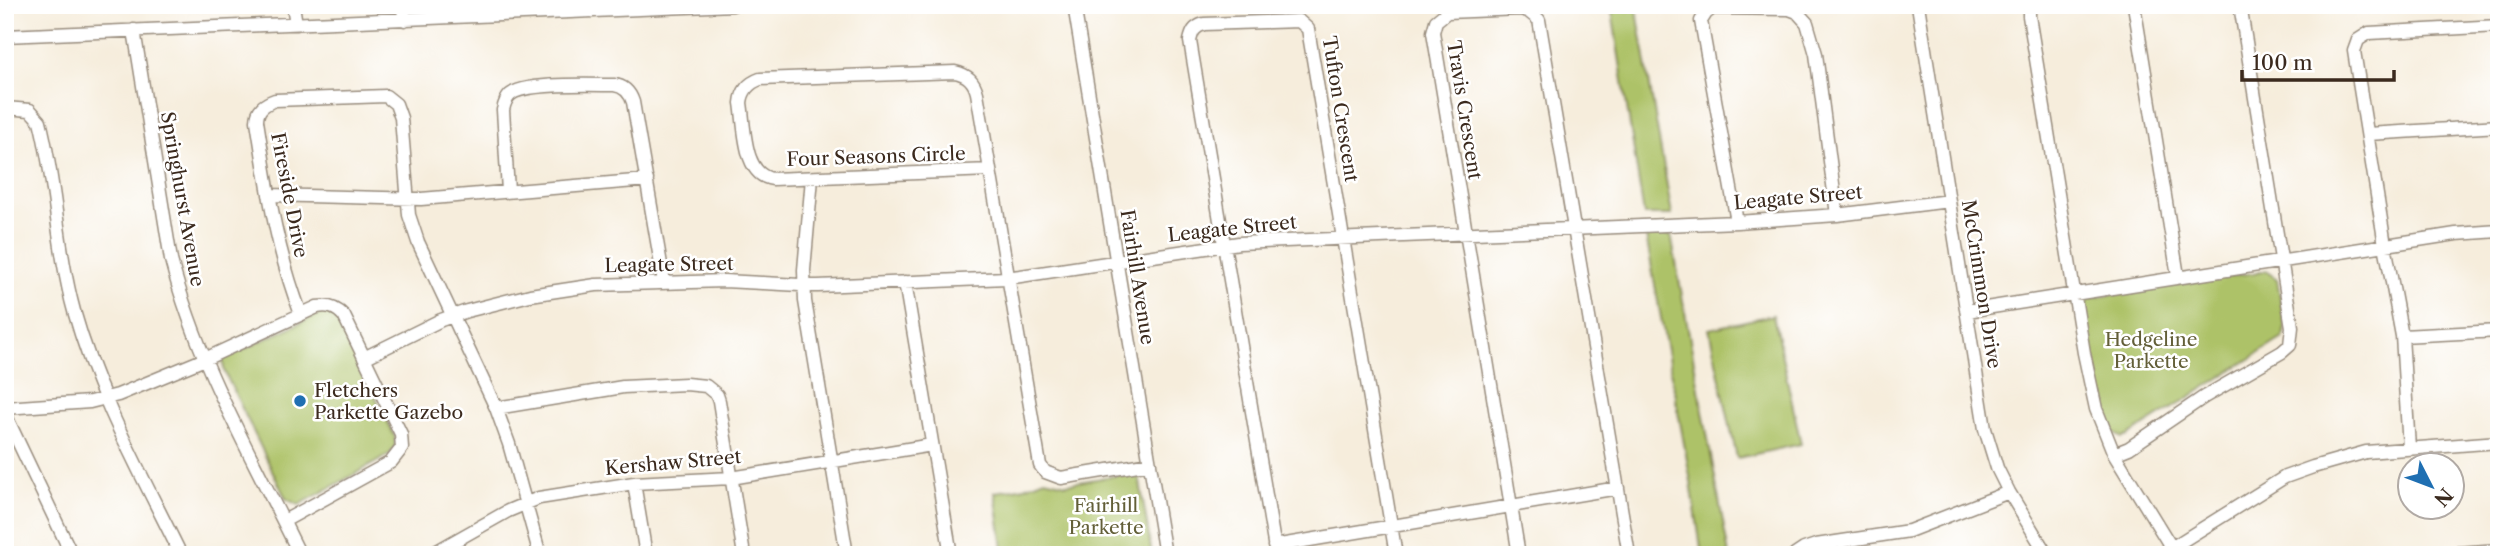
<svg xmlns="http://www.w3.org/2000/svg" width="2504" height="560" font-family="'Libre Caslon Text',serif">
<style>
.green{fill:#adc267;stroke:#747642;stroke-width:2}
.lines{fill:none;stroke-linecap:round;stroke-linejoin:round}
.minor-casing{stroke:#988c7d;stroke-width:15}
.minor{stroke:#fff;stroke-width:12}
.poi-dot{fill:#1f6fb2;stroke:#fff;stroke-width:2.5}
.labels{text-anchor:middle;stroke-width:5;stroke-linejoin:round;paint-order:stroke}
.street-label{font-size:19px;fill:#3b2a1e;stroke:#fff}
.park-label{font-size:19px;fill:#635f38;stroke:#fff}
.poi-label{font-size:19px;fill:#3b2a1e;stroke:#fff;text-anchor:start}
</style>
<rect width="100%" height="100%" fill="#fff"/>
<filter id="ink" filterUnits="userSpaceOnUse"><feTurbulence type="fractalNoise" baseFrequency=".0143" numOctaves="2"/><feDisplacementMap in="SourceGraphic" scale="14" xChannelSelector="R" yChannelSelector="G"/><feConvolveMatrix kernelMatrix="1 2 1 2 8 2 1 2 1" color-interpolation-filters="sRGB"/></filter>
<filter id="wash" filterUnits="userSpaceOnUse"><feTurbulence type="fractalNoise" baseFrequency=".00686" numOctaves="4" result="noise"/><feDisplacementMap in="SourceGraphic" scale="28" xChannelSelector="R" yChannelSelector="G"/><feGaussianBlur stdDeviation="1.57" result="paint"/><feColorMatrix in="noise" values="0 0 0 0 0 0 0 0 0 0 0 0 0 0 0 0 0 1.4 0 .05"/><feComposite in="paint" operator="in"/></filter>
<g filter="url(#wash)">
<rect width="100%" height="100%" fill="#f6eddc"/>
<path class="green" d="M1611,5H1636L1672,215H1644Z
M1671,235L1729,555H1702L1691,482L1646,236Z
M2266,271L2277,279L2285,327L2283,338L2128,436L2122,438L2110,430L2095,390L2083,310L2089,298Z
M323,312H328L338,319L395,437V447L389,455L299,505L286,499L224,371L223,359Z
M1773,315L1801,444L1737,458L1709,329Z
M1126,474L1139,476L1152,555H1004L995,492L1025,487L1045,479L1066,484Z"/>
</g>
<g filter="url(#ink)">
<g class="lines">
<defs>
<path id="minor" d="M293,5L296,24
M402,5L405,20
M1074,5L1165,555
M1918,5L1985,429L1997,468L2009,492L2047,555
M2029,5V16L2084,353L2096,409L2114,454L2176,555
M2134,5L2178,276
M134,30L171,260C198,365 253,458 300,555
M5,36L733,5
M5,108L30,110L40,121C56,183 57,249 74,311C98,397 142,475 181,555
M2368,134L2499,126
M990,170L773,179C743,176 745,127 741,103C742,91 749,83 760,79L955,72C968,75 974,81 977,93L1040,465L1045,472L1061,478L1150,463
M812,178L804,270L805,301L847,555
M508,191L503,110C504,105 505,100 510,95C524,82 592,85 614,85C624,86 630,93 633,102L664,282
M269,195L421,199L647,180
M1737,222L1701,21L1706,13L1713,8L1789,9L1797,12L1807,23L1816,54L1837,215
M905,282L951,555
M1967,311L2456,234L2499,231
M301,314C276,249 268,190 257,121C257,109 264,104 275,100L386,96L396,104L401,118L409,215L418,242L496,408L509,444L540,555
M2402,336L2499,331
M364,358L441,320L467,311L530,295L596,285L724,281L818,286L1007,278L1239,243L1737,222L1837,215L1949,201
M5,408L90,402L118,395L205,359L317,307C328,305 336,307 344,316L401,434L402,448L391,462L284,521
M496,408L623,387L686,384L706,386L717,395L719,401L744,555
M5,414L72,555
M2409,448L2402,336L2385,245L2354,51L2358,40L2369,33L2499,26
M2114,454L2129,448L2204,397L2282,352L2290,345L2292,327L2240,5
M634,483L646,555
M1274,546L1618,488
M430,555L508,511L539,498L634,483L731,478L932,445
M1276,555L1190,41C1192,32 1194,27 1204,24L1299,21L1308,29L1396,555
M1519,555L1433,32L1436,21L1447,12L1520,9L1528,11L1539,20L1629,555
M1795,555L1804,549L1816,545L1909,531L2009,492
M2160,555L2285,477L2313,467L2366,452L2499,442
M2429,555L2499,550"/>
</defs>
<use href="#minor" class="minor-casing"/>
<use href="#minor" class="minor"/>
</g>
</g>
<circle class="poi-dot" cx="300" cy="401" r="7"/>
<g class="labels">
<g class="street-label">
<text transform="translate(1341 109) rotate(81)" y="7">Tufton Crescent</text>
<text transform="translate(1465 110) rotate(81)" y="7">Travis Crescent</text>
<text transform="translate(876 156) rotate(-2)" y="7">Four Seasons Circle</text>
<text transform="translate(290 195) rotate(79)" y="7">Fireside Drive</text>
<text transform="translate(1798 197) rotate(-5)" y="7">Leagate Street</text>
<text transform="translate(183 199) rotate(80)" y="7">Springhurst Avenue</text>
<text transform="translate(1232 228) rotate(-6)" y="7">Leagate Street</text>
<text transform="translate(669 264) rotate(-1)" y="7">Leagate Street</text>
<text transform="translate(1138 277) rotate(81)" y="7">Fairhill Avenue</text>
<text transform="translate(1982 284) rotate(81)" y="7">McCrimmon Drive</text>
<text transform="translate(673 462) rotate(-5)" y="7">Kershaw Street</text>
</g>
<g class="park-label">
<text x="2151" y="346">Hedgeline<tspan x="2151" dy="22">Parkette</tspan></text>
<text x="1106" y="512">Fairhill<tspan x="1106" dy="22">Parkette</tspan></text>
</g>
<g class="poi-label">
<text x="314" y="397">Fletchers<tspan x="314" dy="22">Parkette Gazebo</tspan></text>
</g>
</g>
<rect width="2504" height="560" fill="none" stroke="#fff" stroke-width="28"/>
<g transform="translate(2431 486) rotate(132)"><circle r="33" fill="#ffffff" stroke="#b1aaa5" stroke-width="2"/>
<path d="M0-5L12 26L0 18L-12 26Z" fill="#1f6fb2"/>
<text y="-10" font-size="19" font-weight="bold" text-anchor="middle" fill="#3b2a1e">N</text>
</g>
<path d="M2242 70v10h152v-10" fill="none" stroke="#3b2a1e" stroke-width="3.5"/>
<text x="2252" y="70" font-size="21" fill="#3b2a1e" stroke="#ffffff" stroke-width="5" paint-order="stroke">100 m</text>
</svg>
